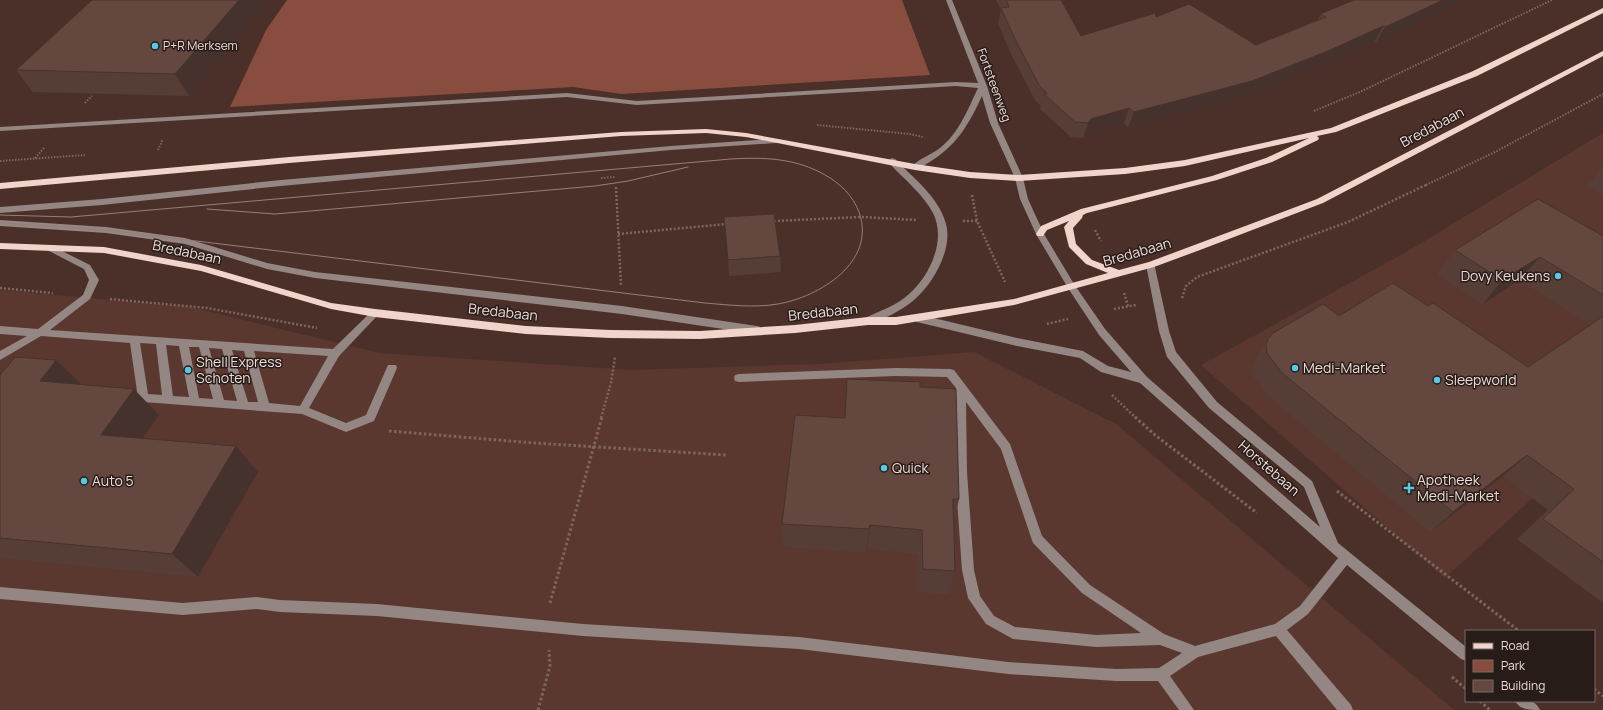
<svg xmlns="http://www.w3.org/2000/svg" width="1603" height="710" font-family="Manrope,sans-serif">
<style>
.built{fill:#5a382f}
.green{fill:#884d3e}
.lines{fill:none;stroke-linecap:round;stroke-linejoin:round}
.path-far2{stroke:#7e655f;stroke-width:2;stroke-dasharray:1.5 1.5;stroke-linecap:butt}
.path-far1{stroke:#7e655f;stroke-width:2.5;stroke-dasharray:2 2;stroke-linecap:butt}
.path{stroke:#7e655f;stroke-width:3;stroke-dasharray:2.5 2.5;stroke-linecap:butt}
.minor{fill:#948682;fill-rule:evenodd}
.major{fill:#f1d4cc;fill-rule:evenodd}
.tram{stroke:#957f79;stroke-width:1}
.wall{fill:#563e37}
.shaded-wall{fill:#46322d}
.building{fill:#644840;stroke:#46322d}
.poi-dot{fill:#58c9e3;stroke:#281c18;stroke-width:1.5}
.labels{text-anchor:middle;stroke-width:3;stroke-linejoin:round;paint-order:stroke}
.far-poi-label{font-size:12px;fill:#eddbd7;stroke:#281c18;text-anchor:start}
.far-street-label{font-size:12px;fill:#eddbd7;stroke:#281c18}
.street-label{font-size:14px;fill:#eddbd7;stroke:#281c18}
.poi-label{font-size:14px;fill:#eddbd7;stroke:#281c18;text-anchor:start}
</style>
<rect width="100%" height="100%" fill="#4b3029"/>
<path class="built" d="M1603,133V434L1445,578L1201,365L1408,251Z
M0,290L191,307L379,353L632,370L820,364L974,352L1116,424L1454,710H0Z"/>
<path class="green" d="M287,0H902L930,75L622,94L573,87L230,107L266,30Z"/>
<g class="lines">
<path class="path-far2" d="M85,103L92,96
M1314,111L1362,91L1552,0
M817,125L910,134L923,137
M158,150L163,139
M35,158L45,147
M0,161L85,155
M601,178L615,177
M1426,185L1495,152L1603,94"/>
<path class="path-far1" d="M616,187L621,286
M972,195L977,221L1005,282
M774,221L861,217L917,220
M963,221H977
M1095,230L1101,241
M618,234L727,224
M0,288L53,293
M1124,293L1128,306
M1182,298L1186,286L1197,277L1348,222L1428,184
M110,299L207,308L317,328
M1114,309L1136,305
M1047,324L1068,319
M1112,395L1136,418
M601,418L611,383L615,357"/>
<path class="path" d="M1135,417L1155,435L1257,513
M389,431L534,443L726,455
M1337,491L1519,631
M550,603L602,417
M1452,677L1466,689
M1594,689L1603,696
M1480,701L1490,710
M538,710L550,666L549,650"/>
<path class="minor" d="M946,0H952L987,86L998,123L1023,178L1028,199L1044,234L1074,284L1105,329L1147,377L1320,527L1304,487L1209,408L1167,357L1159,331L1146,265L1148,263H1154L1169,331L1176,352L1217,402L1312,481L1338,543L1466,647V661L1461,659L1347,565L1308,614L1287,630L1351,705L1353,710H1337L1276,636L1198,657L1170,676L1194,710H1179L1158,681H1116L1008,674L799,649L583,636L377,616L280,612L257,609L183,615L0,599V587L183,603L257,597L280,600L377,604L583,624L799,637L1008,662L1116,669L1159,668L1182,653L1160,645L1096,647L1013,639L986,624L968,598L962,570L955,472L956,388L947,377L896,376L739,382L735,381L734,378L735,375L739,374L896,368L950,369L954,370L1010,444L1042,536L1090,585L1164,634L1195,646L1275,624L1300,606L1338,558L1140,383L1101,372L1080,358L1017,346L917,322L912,318L917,314L1017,338L1083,351L1108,366L1131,372L1099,335L1068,288L1036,234L1020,199L1015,178L990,123L982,96C965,132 954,149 918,169H912L911,167C918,159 931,155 940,148C959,133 968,109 978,88L956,86L637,105L567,97L0,131V127L567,93L637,101L956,82L978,83ZM966,402L1001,449L1033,543L1082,593L1141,633L1096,635L1015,627L994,616L980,596L974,570L967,472Z
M773,139L777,141L776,143L671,150L281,186L102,205L0,213V207L102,199L281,180L671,146Z
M892,158L895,159C913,178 939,197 946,224C953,249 933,284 914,300C904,309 881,321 868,325L863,321L865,318C879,311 896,306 908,295C929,277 947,241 933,213C923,194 904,179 889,163L888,161Z
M0,220L106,227L185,238L267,263L315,272L622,306L757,326L760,327L762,330L760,333L757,334L622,314L315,278L267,269L185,244L106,233L0,226Z
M52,246L90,265L99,280L90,299L50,330L333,349L372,311H378L380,313L378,315L339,356L309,408L346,423L366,415L388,365H396L397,368L374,421L346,432L302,414L143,402L139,401L138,398L130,343L41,336L0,360V351L27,336L0,334V326L38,329L83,295L89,280L84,269L49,251L47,249ZM140,343L156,344L162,395L148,394ZM166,345L179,346L189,397L173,396ZM189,347H199L213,399L199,398ZM209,348L222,349L237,401L224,400ZM232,350L244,351L258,402H248ZM254,351L328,356L300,406L269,403Z
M1515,701C1526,701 1535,699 1540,710C1529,710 1520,710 1515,701Z"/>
<path class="major" d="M1603,8V13L1477,76L1336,132L1317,136L1319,138L1318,140L1272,162L1217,180L1087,213L1083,215L1082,218L1073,228L1076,244L1092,260L1119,270L1149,262L1317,199L1603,51V56L1323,203L1200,250L1154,267L1014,305L896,325H868L795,333L700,339L610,338L526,334L375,317L331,309L201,271L104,253L0,249V243L104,247L201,265L331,303L375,309L526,326L610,330L700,331L795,325L868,317H896L1014,299L1108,273L1086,264L1069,247L1064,227L1069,221L1047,230L1043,236H1037L1036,234L1041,226L1081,209L1212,176L1266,158L1309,138L1185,166L1125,174L1019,181L970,178L915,170L746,137L706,133L621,136L289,163L0,189V183L289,157L621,132L706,129L746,133L915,164L970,172L1019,175L1125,168L1185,160L1331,128L1471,72Z"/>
<path class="tram" d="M207,209L275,214L299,212L595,186L628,181L688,167
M0,215L71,217L731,159C763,157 796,158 825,175C840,183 853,196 859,212C877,262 819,297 778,304C754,308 729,305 705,303L106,230L0,223"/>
</g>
<path class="wall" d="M92,0H268L189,96L33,92L16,70Z
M996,0H1061L1081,36L1156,17L1256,45L1318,20L1320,14L1354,0L1401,31L1376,42L1375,41L1321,66L1245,96L1128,127L1124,124L1087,135L1083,138L1071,137L1040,109L1041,106L1035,100L1011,54L998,23L1001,10Z
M1603,167V195L1587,186Z
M1603,236V603L1517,539L1548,510L1503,476L1430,532L1267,395L1253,376L1252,368L1254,362L1268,339L1339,316L1428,306L1528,367L1591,325L1519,280L1483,304L1437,274L1455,250Z
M780,256L781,272L729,276L728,260Z
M56,360L81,385L159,415L142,439L258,472L198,577L0,558V375Z
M920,387L959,499L954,521L955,571L949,594L918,592L917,554L867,549L866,553L783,547L782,524L844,418Z"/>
<path class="shaded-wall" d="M239,0H268L189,96L175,74Z
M1443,0H1466L1401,31L1376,42L1385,27Z
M1383,26L1375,41L1321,66L1245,96L1128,127L1134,112Z
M1129,108L1124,124L1087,135L1083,138L1088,123L1091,119Z
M1540,257L1519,280L1483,304L1502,280Z
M56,360L83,386L40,381Z
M134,389L159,415L127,461L101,435Z
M236,446L258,472L198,577L172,554Z
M1527,455L1503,476L1430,532L1453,512Z
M870,525L867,549L866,553L869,529Z"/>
<path class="building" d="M92,0H239L175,74L16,70Z
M1006,0H1061L1081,36L1155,13L1156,17L1189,4L1256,45L1326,17L1320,14L1354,0H1443L1409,16L1385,27L1383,26L1328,51L1252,81L1134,112L1129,108L1091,119L1088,123L1075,122L1044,94L1047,93L1039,85L1015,39L1001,8L1009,7Z
M1538,199L1603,236V295L1540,257L1502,280L1455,250Z
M774,214L780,256L728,260L724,217Z
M1393,283L1428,306L1433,303L1528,367L1586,328L1603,316V562L1543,519L1574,489L1527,455L1453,512L1282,373L1267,353L1266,345L1268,339L1273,333L1323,304L1339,316Z
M15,357L56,360L40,381L134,389L101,435L236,446L172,554L0,538V375Z
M847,379L920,382V387L956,389L959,499H953L955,571L923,569L922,530L870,525L869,529L782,524L795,415L845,418Z"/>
<g class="poi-dot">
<circle cx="155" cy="46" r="4"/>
<circle cx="1558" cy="276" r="4"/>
<circle cx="1295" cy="368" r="4"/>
<circle cx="188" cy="370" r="4"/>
<circle cx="1437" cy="380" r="4"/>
<circle cx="884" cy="468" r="4"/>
<circle cx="84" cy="481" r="4"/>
<path d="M1407 482h4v4h4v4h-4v4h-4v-4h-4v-4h4z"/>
</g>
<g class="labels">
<g class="far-poi-label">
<text x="163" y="50">P+R Merksem</text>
</g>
<g class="far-street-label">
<text transform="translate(994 85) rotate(70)" y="4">Fortsteenweg</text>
</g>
<g class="street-label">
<text transform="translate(1432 127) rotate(-28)" y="5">Bredabaan</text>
<text transform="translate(187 252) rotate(12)" y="5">Bredabaan</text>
<text transform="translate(1137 252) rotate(-16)" y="5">Bredabaan</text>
<text transform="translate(503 312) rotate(6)" y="5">Bredabaan</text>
<text transform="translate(823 312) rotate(-6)" y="5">Bredabaan</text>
<text transform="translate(1269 468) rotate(41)" y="5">Horstebaan</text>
</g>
<g class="poi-label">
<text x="1550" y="281" text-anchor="end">Dovy Keukens</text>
<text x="196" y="367">Shell Express<tspan x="196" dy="16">Schoten</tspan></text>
<text x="1303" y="373">Medi-Market</text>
<text x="1445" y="385">Sleepworld</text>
<text x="892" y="473">Quick</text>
<text x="1417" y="485">Apotheek<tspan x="1417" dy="16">Medi-Market</tspan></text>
<text x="92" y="486">Auto 5</text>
</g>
</g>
<rect x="1465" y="630" width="130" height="72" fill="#281c18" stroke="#776864"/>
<rect x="1473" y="643" width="20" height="6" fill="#f1d4cc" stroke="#776864"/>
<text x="1501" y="650" font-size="12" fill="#eddbd7">Road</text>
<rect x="1473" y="660" width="20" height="12" fill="#884d3e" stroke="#776864"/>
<text x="1501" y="670" font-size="12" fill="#eddbd7">Park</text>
<rect x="1473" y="680" width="20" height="12" fill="#644840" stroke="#776864"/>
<text x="1501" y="690" font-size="12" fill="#eddbd7">Building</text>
</svg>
